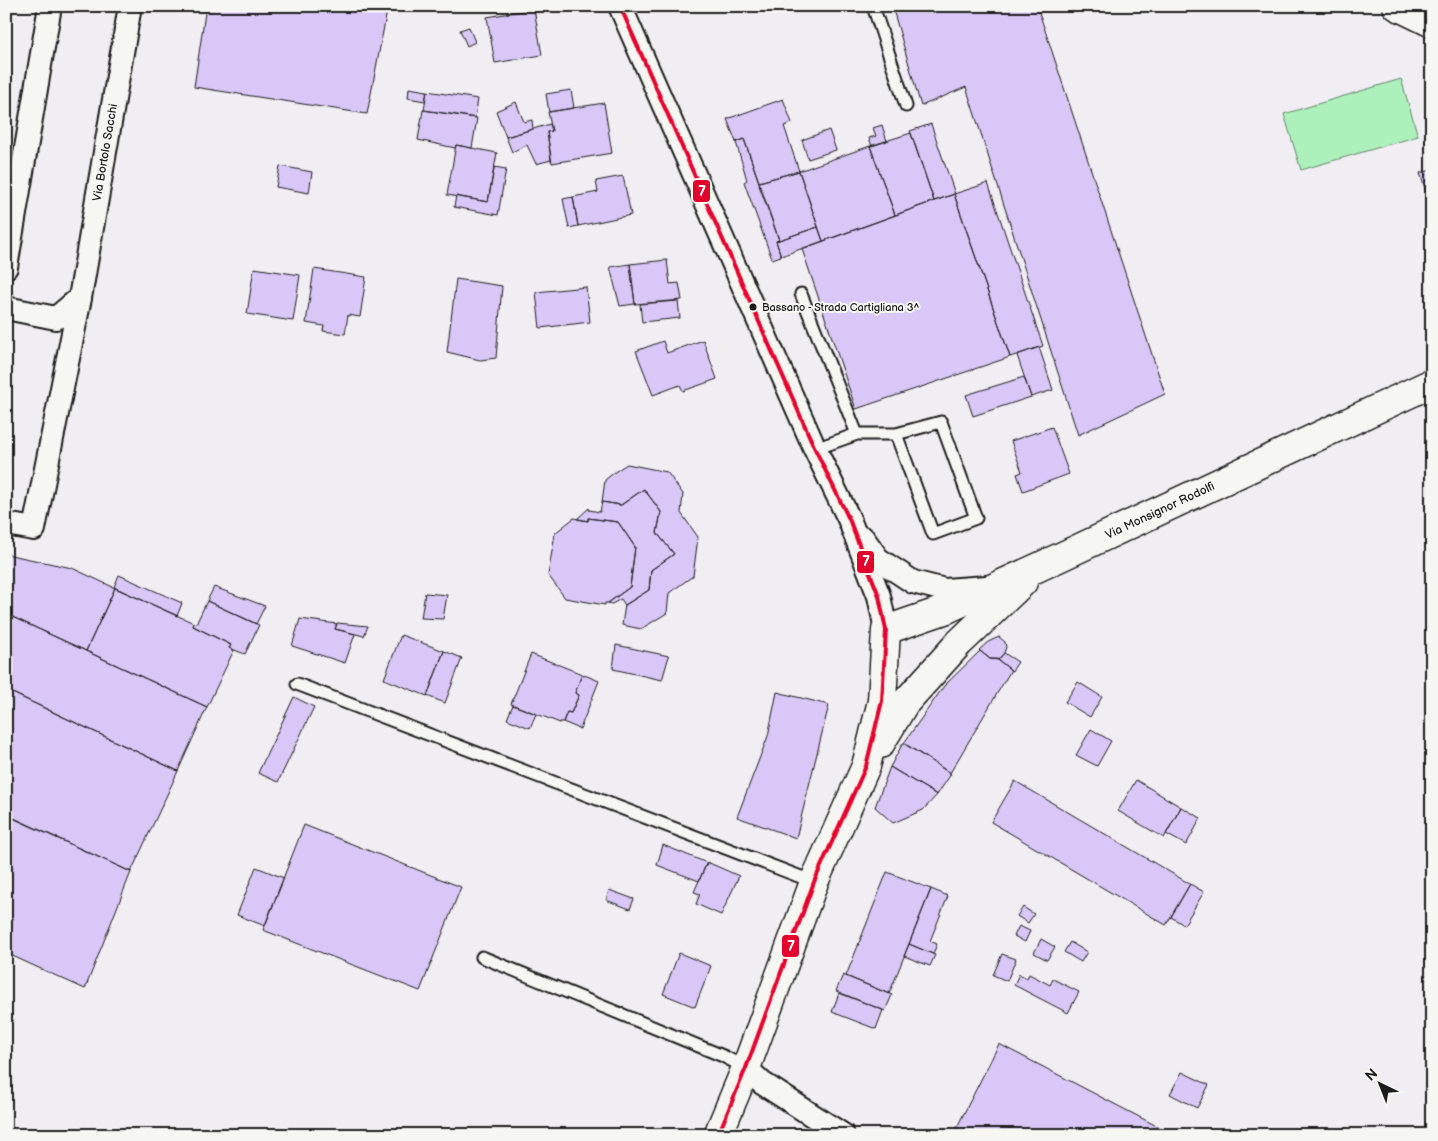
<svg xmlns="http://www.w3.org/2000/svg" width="1438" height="1141" font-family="'Balsamiq Sans',sans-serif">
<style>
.green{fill:#acf0bb;stroke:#64866c}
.building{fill:#d9c7f8;stroke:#1c1c1c}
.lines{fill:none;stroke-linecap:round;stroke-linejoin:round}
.service-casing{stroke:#1c1c1c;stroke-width:15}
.minor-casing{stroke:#1c1c1c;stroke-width:26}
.tertiary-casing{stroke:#1c1c1c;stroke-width:31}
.secondary-casing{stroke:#1c1c1c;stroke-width:31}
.service{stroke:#f6f6f2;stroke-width:11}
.minor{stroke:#f6f6f2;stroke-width:22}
.tertiary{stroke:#f6f6f2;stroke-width:28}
.secondary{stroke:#f6f6f2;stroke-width:28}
.bus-1-casing{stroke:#f6f6f2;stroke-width:8}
.bus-1{stroke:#e4002b;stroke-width:4}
.bus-dot{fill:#1c1c1c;stroke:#f6f6f2;stroke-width:2}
.labels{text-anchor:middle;stroke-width:4;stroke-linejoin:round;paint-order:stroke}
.bus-label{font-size:11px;fill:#1c1c1c;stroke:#f6f6f2;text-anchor:start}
.street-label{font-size:12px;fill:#1c1c1c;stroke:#f6f6f2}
.line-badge{stroke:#f6f6f2;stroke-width:2}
.badge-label{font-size:14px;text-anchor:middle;font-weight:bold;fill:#fff}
</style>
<rect width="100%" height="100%" fill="#f0edf3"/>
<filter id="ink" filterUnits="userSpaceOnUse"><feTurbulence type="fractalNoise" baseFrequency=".02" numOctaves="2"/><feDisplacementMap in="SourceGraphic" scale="10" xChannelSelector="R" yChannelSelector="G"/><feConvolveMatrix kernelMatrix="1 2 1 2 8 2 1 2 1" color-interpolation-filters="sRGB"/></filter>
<g filter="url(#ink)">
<path class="green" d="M1401,79L1418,136L1301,170L1284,114Z"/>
<path class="building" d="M206,6H388L367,114L194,87Z
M892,6H1037L1165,394L1078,435L966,87L921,106Z
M534,9L542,55L495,63L487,17Z
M469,27L475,42L467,46L460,30Z
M409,88L427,91L425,101L408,98Z
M571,90L574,108L549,112L546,94Z
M427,91L478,99L475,118L424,110Z
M783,99L792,123L784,126L799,171L759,182L744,139L736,142L727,119Z
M516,102L524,122L532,120L533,129L506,137L496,111Z
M604,103L612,153L552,163L547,132L552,131L548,112Z
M423,110L477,118L472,148L456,145L455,148L418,140Z
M550,124L552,131L547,132L551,160L536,164L527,145L512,152L506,137Z
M931,124L955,194L934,201L910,131Z
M882,125L887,141L872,146L869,138L876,136L873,128Z
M829,130L836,150L808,159L802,140Z
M911,133L934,201L895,215L870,146Z
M744,139L779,240L776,241L781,256L772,259L744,182L747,180L736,142Z
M456,145L497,153L488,202L447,195Z
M870,146L895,215L823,241L799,171Z
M280,166L312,172L309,193L276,187Z
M494,167L506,169L498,215L454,207L456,196L488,202Z
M1432,170V211L1420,173Z
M799,171L818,227L779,240L759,185H760L759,182Z
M623,176L631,215L578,226L573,197L598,192L596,181Z
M988,183L1043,346L1010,357L954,194Z
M954,194L1010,357L856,409L802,249Z
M573,197L578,226L569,228L563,199Z
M818,227L823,241L781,256L776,241Z
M667,260L670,284L679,283L682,300L635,304L630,264Z
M630,264L635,304L620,306L610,267Z
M254,268L300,275L293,321L247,314Z
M314,269L366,277L360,317L348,315L345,334L323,331L324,326L306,323Z
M456,279L502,286L496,358L480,360L447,352Z
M586,287L590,322L540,328L536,292Z
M678,301L680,318L642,322L640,304Z
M703,340L717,379L683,391L680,385L653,395L636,351L663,341L667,353Z
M1039,347L1053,390L1031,397L1017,355Z
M1024,377L1031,397L973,416L966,395Z
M1052,427L1069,474L1023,491L1017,474L1022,472L1011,441Z
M627,464L667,472L683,494L681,513L698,537L693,576L669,593L667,613L641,629L622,625L625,605L649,590L651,570L674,554L657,533L661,512L644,489L621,505L602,502L605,480L616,471Z
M644,489L661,512L657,533L674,554L651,570L649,590L625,605L621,599L612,604L608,603L630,587L635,547L618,522L588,518V521L577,519L589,508V510L600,512L602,502L621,505Z
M574,518L588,521V518L618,522L635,547L630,587L608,603H605V605L565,598L548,575L555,533Z
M6,554L72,568L115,588L86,651L6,614Z
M119,575L182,603L177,616L114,587Z
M214,587L265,606L256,624L207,601Z
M115,588L194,623L193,626L231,645L229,648L234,650L207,707L86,651Z
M425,593L447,595L443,619L421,618Z
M207,601L259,625L245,654L229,648L231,645L193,626L194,623L196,624Z
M6,614L207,707L178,771L6,690Z
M300,619L337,624L335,629L355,634L345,663L292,646Z
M337,623L368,626L364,636L335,629Z
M401,635L444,651L427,696L384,679Z
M999,637L1005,642L1006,647L1004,653L998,660L990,659L979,650L988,642Z
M616,645L669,656L662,680L613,669Z
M444,651L462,658L445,703L427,696Z
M980,651L990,659H997L1011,670L950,773L904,743L944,686Z
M1004,653L1018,662L1012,671L998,660Z
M531,654L582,674L575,693L579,695L571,713L567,712L563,722H560V723L511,704Z
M582,674L599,681L580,729L563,722L567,712L571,713L579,695L575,693Z
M1078,682L1102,697L1090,717L1065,702Z
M6,690L178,771L131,872L6,815Z
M777,692L829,705L796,838L737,817L768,736Z
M294,697L314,707L278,782L258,773Z
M513,705L536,714L530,728L507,719Z
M1091,729L1111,741L1097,766L1076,755Z
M903,743L951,774L937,795L890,767Z
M890,767L937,795L923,810L893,823L875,807Z
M1136,780L1181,807L1164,838L1118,811Z
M1015,781L1190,884L1166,925L991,822Z
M1181,807L1201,818L1186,845L1166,834Z
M14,818L131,872L85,989L6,953V834Z
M304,825L461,887L420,991L263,930Z
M663,845L707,863L699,881L657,865Z
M707,862L739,876L721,915L696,904L700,894L694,892Z
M256,867L284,878L265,926L237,915Z
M887,872L931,889L889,994L846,976Z
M1190,884L1204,892L1184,925L1171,917Z
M931,889L948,896L930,941L937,944L933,954L909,944Z
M609,890L634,899L630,909L606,900Z
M1023,907L1034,914L1028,923L1017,916Z
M1019,926L1030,931L1025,942L1014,936Z
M1041,939L1055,947L1047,960L1034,953Z
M1070,942L1087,952L1081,962L1064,952Z
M909,944L935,955L930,966L904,956Z
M679,953L711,966L695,1007L663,994Z
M1002,954L1016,959L1007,981L993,975Z
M1019,974L1027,978L1029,974L1050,985L1053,979L1079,992L1068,1013L1014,985Z
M843,975L892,995L885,1011L836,991Z
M839,993L883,1010L876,1029L832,1012Z
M999,1044L1174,1135H953Z
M1182,1072L1209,1085L1197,1108L1170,1094Z"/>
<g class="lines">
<defs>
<path id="service" d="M873,6L906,106
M801,294L857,434
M815,449L857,434H896L941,422L976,518L933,534L896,434
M297,684L814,882
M482,957L723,1056L746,1068"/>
<g id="minor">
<path d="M620,6L815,449L849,519L879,596L886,630"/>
<path d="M6,267L50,6"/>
<path id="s1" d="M6,308L56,318L80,298L130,6"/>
<path d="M6,524L34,529L80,298"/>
<path d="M863,538L878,559L913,582L945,590L987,587"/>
<path d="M746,1068L762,1083L843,1135"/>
</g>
<g id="tertiary">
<path d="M880,744L904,704L959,643L1023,582"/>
<path id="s2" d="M718,1135L746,1068L814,882L866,766L882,701L886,630L947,609L1039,567L1432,383"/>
</g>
<path id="secondary" d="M1397,6L1432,23"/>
</defs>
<use href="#service" class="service-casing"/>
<use href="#minor" class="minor-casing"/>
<use href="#tertiary" class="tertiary-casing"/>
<use href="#secondary" class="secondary-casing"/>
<use href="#service" class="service"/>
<use href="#minor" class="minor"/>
<use href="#tertiary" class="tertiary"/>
<use href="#secondary" class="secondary"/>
<defs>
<path id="bus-1" d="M620,6L815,449L849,519L879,596L886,630L882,701L866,766L814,882L746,1068L718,1135"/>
</defs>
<use href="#bus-1" class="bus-1-casing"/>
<use href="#bus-1" class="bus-1"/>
</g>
</g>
<circle class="bus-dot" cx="753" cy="307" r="4.5"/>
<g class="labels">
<g class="bus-label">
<text x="762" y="311">Bassano - Strada Cartigliana 3^</text>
</g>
<g class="street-label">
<text dy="4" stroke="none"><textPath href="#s1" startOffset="230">Via Bortolo Sacchi</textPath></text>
<text dy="4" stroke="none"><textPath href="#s2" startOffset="835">Via Monsignor Rodolfi</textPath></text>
</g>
</g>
<g class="line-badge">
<rect x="692" y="179" width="19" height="24" rx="5" fill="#e4002b"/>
<rect x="856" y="550" width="19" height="24" rx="5" fill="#e4002b"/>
<rect x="781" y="934" width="19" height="24" rx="5" fill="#e4002b"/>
</g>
<g class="badge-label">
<text x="702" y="196">7</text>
<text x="866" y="566">7</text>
<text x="791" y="951">7</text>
</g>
<rect width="1438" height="1141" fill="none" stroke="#f6f6f2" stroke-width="25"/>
<rect x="12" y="12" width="1413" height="1116" fill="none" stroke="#1c1c1c" stroke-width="2" filter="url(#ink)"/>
<g transform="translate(1380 1084) rotate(317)" stroke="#f6f6f2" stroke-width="4" paint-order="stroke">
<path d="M0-4L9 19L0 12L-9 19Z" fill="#1c1c1c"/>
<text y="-8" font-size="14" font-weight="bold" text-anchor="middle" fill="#1c1c1c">N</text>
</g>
</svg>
